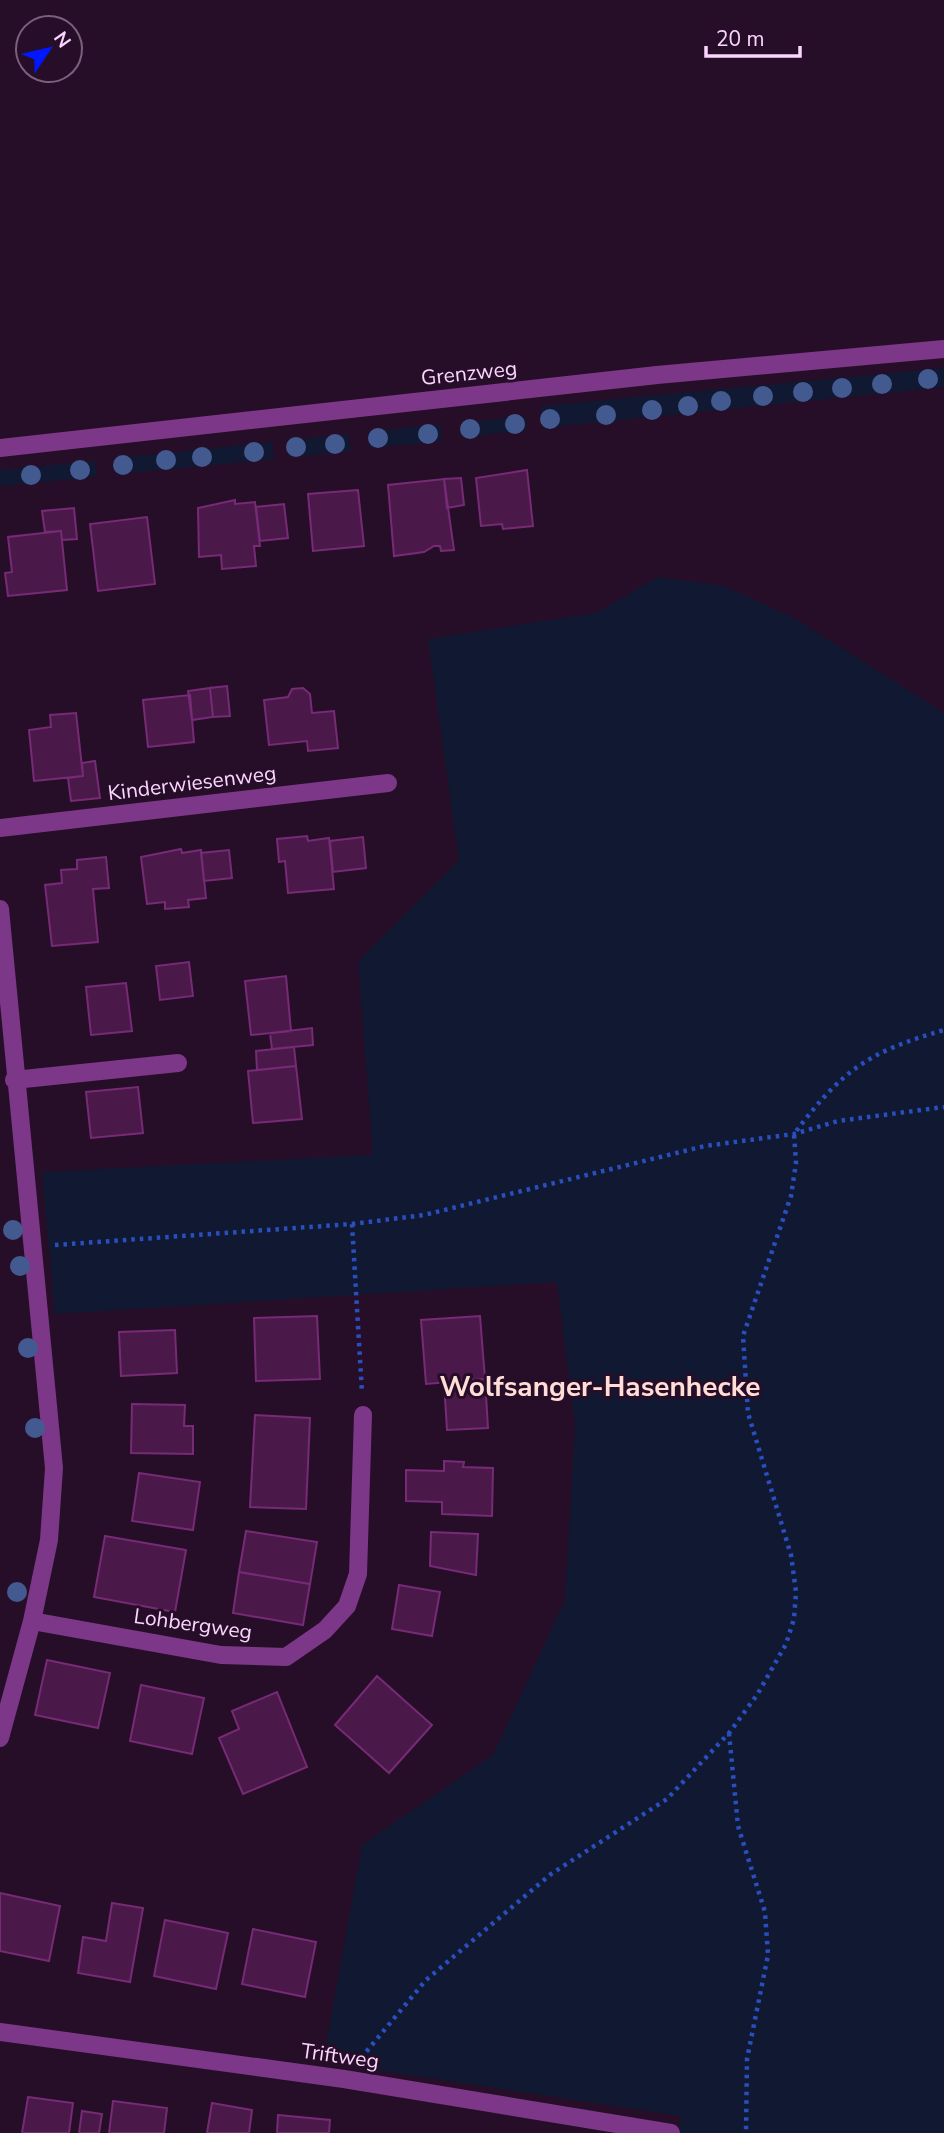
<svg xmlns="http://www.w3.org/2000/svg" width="944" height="2133" font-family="'Nunito Sans',sans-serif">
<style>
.green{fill:#111832}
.building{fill:#4a1949;stroke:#772a76;stroke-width:2}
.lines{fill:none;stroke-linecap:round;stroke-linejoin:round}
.path{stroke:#294fbf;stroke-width:4.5;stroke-dasharray:3.5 5;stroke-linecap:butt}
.minor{stroke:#7d3789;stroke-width:18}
.tree{fill:#435a90}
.labels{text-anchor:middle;stroke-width:6;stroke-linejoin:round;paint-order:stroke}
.street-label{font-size:21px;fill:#fcd5ff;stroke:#270e28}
.district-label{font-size:28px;font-weight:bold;fill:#ffded7;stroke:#270e28}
</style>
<rect width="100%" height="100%" fill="#270e28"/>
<path class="green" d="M944,368V387L561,426L545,430L541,406Z
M525,416L527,430L465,437L463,423Z
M440,424L442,441L370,448L368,432Z
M348,434L351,451L289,457L287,441Z
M272,442L274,459L117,474L115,458Z
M95,461L97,477L0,486V470Z
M658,577L724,586L796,619L944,713V2133H678L681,2116L323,2062L362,1845L493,1755L565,1600L575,1426L557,1282L55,1314L42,1172L373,1155L358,961L459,860L428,639L596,613Z"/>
<path class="building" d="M527,470L533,526L503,529L502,524L481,526L476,478Z
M461,478L464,505L447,508L444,479Z
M444,479L454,550L441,551L440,546H434L424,552L394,556L388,485Z
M358,490L364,546L313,551L308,494Z
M235,500V504L255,502L260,546H254L256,566L222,569L221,555L199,557L198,508Z
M284,504L288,538L260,541L256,507Z
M74,508L77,539L62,540L61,531L45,532L42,511Z
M147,517L155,584L98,591L90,524Z
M61,531L67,590L8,596L5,573L12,572L8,537Z
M227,686L230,716L213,717L210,688Z
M210,688L213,717L192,720L188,691Z
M303,688L310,694L312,713L334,711L338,748L308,751L307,741L269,745L264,700L288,697L292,689Z
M190,695L194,742L148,747L143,700Z
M76,713L83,776L34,781L29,730L51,727L50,715Z
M95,761L100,798L71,801L68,778L83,776L82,763Z
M307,836L308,841L329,838L334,889L288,893L285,861L279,862L277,839Z
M363,837L366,868L333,872L330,841Z
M181,849L182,853L201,850L206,898L188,900L189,907L165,909V902L147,904L141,857Z
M229,850L232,878L204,881L201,853Z
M106,857L109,888L93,889L98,942L52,946L45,885L62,883L61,870L77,869V860Z
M189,962L193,996L160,1000L156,966Z
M286,976L291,1031L251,1035L245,981Z
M126,983L132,1031L91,1035L86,987Z
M312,1028L313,1045L272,1049L270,1033Z
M294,1047L296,1066L257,1070L256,1051Z
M296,1066L302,1119L253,1123L248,1071Z
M138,1087L143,1133L91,1138L86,1092Z
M317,1316L320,1379L256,1381L254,1318Z
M480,1316L485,1379L426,1384L421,1320Z
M175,1330L177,1373L121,1376L119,1332Z
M485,1379L488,1428L447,1430L444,1382Z
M132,1404L185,1405L184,1426H193V1454L131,1453Z
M255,1415L310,1418L306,1509L250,1507Z
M444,1461L464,1462L463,1467L493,1468L492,1516L442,1514V1502L406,1501V1470L444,1471Z
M139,1473L200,1482L193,1530L132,1521Z
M246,1531L317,1542L310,1584L239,1572Z
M431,1532L478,1534L476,1575L430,1566Z
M105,1536L186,1550L175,1612L94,1597Z
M239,1572L310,1584L303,1625L233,1613Z
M399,1585L440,1592L432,1636L392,1629Z
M47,1660L110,1673L98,1728L35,1715Z
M377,1676L432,1725L389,1773L335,1725Z
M141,1685L204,1698L192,1754L130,1741Z
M277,1692L307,1767L243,1794L219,1738L239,1729L232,1711Z
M0,1893L60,1906L49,1961L0,1951Z
M112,1903L143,1908L130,1982L78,1973L83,1937L106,1941Z
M165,1920L228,1933L216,1989L154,1976Z
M253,1929L316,1942L305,1997L242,1984Z
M28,2097L73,2103L69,2133H22Z
M113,2101L167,2108L164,2133H109Z
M212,2103L252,2110L249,2133H207Z
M82,2111L102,2114L99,2133H79Z
M278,2115L330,2120L329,2133H277Z"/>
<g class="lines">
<path class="path" d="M352,1224L362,1393
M55,1245L352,1224L424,1215L705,1146L794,1134L838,1121L944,1107
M729,1733L738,1826L765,1912L768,1955L747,2059L746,2133
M361,2058L426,1980L551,1874L667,1799L729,1733L757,1695L786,1644L794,1619L796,1592L791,1555L748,1413L743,1336L791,1196L796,1163L794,1134C842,1070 868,1052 944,1030"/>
<path class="minor" d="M0,448L657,375L944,349
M0,828L388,783
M0,909L54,1468L49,1540L32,1621L0,1738
M14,1080L178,1063
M32,1621L221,1655L286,1657L325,1630L347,1606L358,1574L363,1415
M0,2032L344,2079L671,2133"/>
</g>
<g class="tree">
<circle cx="928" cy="379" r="10"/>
<circle cx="882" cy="384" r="10"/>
<circle cx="842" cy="388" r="10"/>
<circle cx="803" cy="392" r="10"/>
<circle cx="763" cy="396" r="10"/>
<circle cx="721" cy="401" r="10"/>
<circle cx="688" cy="406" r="10"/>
<circle cx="652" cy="410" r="10"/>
<circle cx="606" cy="415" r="10"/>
<circle cx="550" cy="419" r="10"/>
<circle cx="515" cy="424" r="10"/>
<circle cx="470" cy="429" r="10"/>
<circle cx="428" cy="434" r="10"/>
<circle cx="378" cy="438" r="10"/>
<circle cx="335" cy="444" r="10"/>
<circle cx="296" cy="447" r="10"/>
<circle cx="254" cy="452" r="10"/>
<circle cx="202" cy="457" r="10"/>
<circle cx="166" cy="460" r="10"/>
<circle cx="123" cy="465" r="10"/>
<circle cx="80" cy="470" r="10"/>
<circle cx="31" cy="475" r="10"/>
<circle cx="13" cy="1230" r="10"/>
<circle cx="20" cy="1266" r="10"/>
<circle cx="28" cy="1348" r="10"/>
<circle cx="35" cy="1428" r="10"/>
<circle cx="17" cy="1592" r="10"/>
</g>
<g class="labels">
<g class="street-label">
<text transform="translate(469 373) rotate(-6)" y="7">Grenzweg</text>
<text transform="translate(192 783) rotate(-7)" y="7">Kinderwiesenweg</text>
<text transform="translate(193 1624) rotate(8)" y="7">Lohbergweg</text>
<text transform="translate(340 2056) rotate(8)" y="7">Triftweg</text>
</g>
<g class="district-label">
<text x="600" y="1396">Wolfsanger-Hasenhecke</text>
</g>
</g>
<g transform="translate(49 49) rotate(55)"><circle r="33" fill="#270e28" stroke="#7c5e7e" stroke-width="2"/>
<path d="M0-5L12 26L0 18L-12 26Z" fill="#0118ff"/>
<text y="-10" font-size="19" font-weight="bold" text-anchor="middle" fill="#fcd5ff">N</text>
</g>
<path d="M706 46v10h94v-10" fill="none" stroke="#fcd5ff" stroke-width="3.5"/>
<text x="716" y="46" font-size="21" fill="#fcd5ff" stroke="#270e28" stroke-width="5" paint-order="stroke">20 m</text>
</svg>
